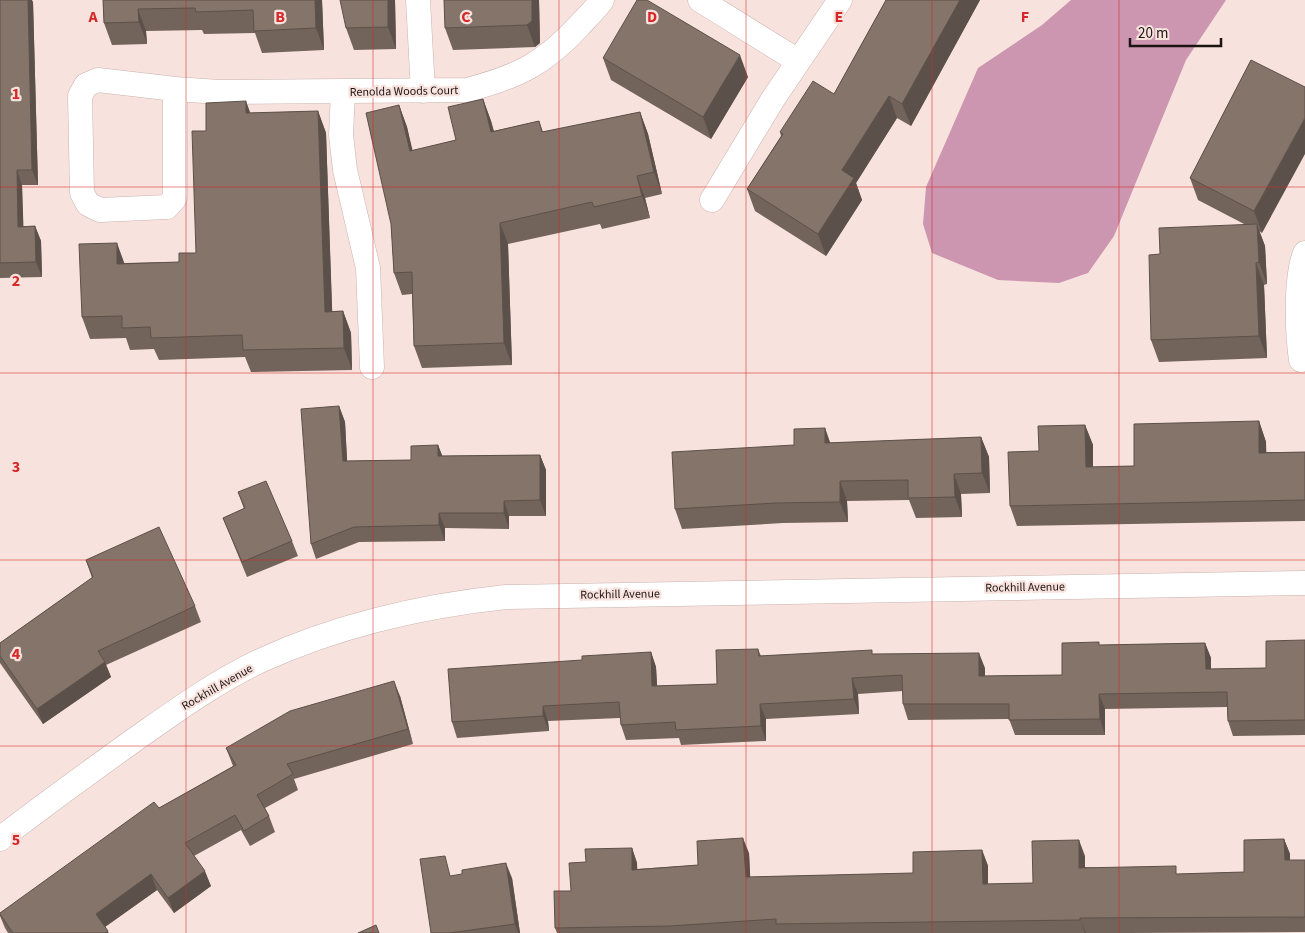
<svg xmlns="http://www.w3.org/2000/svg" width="1305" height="933" font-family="'Source Sans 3',sans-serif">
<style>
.water{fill:#cc96b0}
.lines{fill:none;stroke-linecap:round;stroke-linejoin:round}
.street-casing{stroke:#c9b3af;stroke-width:25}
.street{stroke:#fff;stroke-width:24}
.wall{fill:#72645a}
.shaded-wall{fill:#5c514a}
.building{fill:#847469;stroke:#5c514a}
.grid{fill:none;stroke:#d62828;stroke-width:1;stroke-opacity:0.55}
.labels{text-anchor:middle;stroke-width:4.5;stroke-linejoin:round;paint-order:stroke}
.street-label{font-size:12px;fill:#1c1413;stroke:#f8e2dd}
.grid-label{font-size:16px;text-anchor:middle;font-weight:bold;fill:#d62828;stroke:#f8e2dd;stroke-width:4.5;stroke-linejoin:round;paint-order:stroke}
</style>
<rect width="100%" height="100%" fill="#f8e2dd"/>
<path class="water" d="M1071,0H1226L1186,60L1114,236L1088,273L1059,283L998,280L932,253L923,224L926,187L978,68L1042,25Z"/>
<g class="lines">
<defs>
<path id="street" d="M418,0L423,91
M700,0L798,61
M98,80L175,89V198L167,207L100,210L88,204L82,193L80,96L86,85Z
M175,89L219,92L467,90C517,77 544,64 579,26C586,18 595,10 602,0
M343,92L341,135L345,170L368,268L372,367
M712,200L773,99L840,0
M1301,360C1297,332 1295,279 1305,253
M0,839C45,804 91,771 137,738C177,710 217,681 262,660C339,625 421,606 506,597L1305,583"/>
</defs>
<use href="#street" class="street-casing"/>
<use href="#street" class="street"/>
</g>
<path class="wall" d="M0,0L33,2L38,185H22L23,227L35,226L41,241L42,277L0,278Z
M103,0H322L324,50L262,53L255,33L204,34L202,30L146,31L147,44L112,45L104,23Z
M395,0L396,49L354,50L346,28Z
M444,0H539L540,43L535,47L453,50L445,28Z
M886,0H980L911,126L897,118L856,183L862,200L826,256L755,211L747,189L781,136L780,132L834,94Z
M603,58L748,77L711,139L611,80Z
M1251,60L1262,233L1259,231L1265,246L1267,284L1264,285L1267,358L1159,362L1151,340L1160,254L1246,225L1198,200L1190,178Z
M483,99L491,121L494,131L539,121L543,132L640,112L648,134L662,194L645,198L650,218L602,229L600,224L508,244L512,365L422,368L414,346L412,294L402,295L394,273L391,224L399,105L407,127L412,151L456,140Z
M318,111L326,133L332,311H343L351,333L352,370L251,372L245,357L159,360L154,349L130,350L126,338L90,339L82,317L124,263L179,262L196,253L206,131L250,113Z
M339,406L345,422L347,461L411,460L438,445L442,456L540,455L546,470V516H509V529L445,528V541L359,542L316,559L311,544Z
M1259,421L1266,442V452H1305V521L1017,526L1010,506L1039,451L1085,425L1093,445V467L1134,466Z
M825,428L830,443L981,437L989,457L990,493L961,494L962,517L916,518L909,500L847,501L848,522L783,523L682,529L675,509L794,445Z
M238,492L292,541L298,556L247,577L223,518L244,509Z
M86,560L195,606L201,622L106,665L111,677L43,724L0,663V643L92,578Z
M1305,640V735L1233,736L1228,721L1227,707L1105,709V735H1015L1009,719L908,720L903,704V691L858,694L859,714L766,719V741L681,745L679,738L626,740L621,725L620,718L548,721L549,731L457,738L452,722L582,660L651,652L656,667L657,686L717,684L758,649L761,656L874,654L985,668V676L1062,675L1100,645L1205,643L1211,658V669L1266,668Z
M400,696L413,744L294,779L298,790L265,808L269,816L275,832L250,846L241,830L194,856L211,886L174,913L157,890L105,927L109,933H8L5,928L0,916V913L159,808L233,766L226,748Z
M1284,839L1290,854V860H1305V932L1128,933H557L555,928L571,891L586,862L632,848L637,863V869L698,865L749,853L750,877L913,873L982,850L988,866V884L1033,883L1085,856V867L1179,874L1244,872Z
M451,876L512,878L520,933H431Z"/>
<path class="shaded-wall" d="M28,0H32L33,2L38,185L32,170Z
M315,0H322L324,50L316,28Z
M388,0H395L396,49L388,27Z
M532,0H539L540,43L535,47L527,25Z
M960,0H980L911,126L902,104Z
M138,9L146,31L147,44L139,22Z
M740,55L748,77L711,139L703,117Z
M889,96L897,118L856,183L862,200L826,256L818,234L842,170Z
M483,99L491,121L499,153L491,132Z
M246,101L254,123L246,113Z
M399,105L407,127L418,173L410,151Z
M318,111L326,133L333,334L325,312Z
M640,112L648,134L662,194L654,172Z
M1305,118V154L1262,233L1254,211Z
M17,170L22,185L24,242L18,227Z
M637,176L645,198L650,218L642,196Z
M500,223L508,244L512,365L504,343Z
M1257,224L1265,246L1267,284L1259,262Z
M35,226L41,241L42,277L36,262Z
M117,243L125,265L117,264Z
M1256,263L1264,285L1267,358L1259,336Z
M343,311L351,333L352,370L344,348Z
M339,406L345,422L348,477L343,461Z
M1259,421L1266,442L1267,473L1259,453Z
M1085,425L1093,445V488L1086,467Z
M825,428L832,448L825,443Z
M981,437L989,457L990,493L982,473Z
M438,445L444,460L438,456Z
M540,455L546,470V516L540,500Z
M954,474L961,494L962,517L955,497Z
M840,481L847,501L848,522L840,502Z
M504,501L509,516V529L504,513Z
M439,513L445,528V541L439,525Z
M1205,643L1211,658V684L1206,669Z
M651,652L656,667L658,702L652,686Z
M979,653L985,668V691L979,676Z
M105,662L111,677L43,724L37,709Z
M852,678L858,694L859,714L854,699Z
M394,681L400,696L413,744L408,729Z
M1099,694L1105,709V735L1100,719Z
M760,704L766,719V741L761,726Z
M543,706L548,721L549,731L543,716Z
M743,838L749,853L751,892L746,877Z
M1284,839L1290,854V875L1285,860Z
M1079,840L1085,856V883L1079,868Z
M632,848L637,863L638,885L632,870Z
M982,850L988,866V899L983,884Z
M506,863L512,878L520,933H518L515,924Z
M205,871L211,886L174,913L168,898Z
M151,874L157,890L102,929L96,914Z
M1080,918L1086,933H1085Z"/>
<path class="building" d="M0,0H28L32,170H17L18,227L35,226L36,262L0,263Z
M103,0H315L316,28L254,31L253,10L196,12L195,8L138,9L139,22L104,23Z
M340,0H388V27L346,28Z
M444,0H532V21L527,25L445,28Z
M637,0H647L740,55L703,117L603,58Z
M886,0H960L902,104L889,96L842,170L854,178L818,234L747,189L783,134L780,132L813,81L834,94Z
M1251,60L1305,87V118L1254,211L1190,178Z
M483,99L491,132L539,121L542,132L640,112L654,172L637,176L642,196L594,207L592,202L500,223L504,343L414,346L412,272L394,273L391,224L366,113L399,105L410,151L456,140L448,107Z
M246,101V113L318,111L325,312L343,311L344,348L243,350L242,335L151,338L150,327L122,328V316L82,317L79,244L117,243V264L179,262V253H196L192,131H206V103Z
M1257,224L1259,262L1256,263L1259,336L1151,340L1149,255L1160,254L1159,228Z
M339,406L343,461L411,460V446L438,445V456L540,455V500L504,501V513H439V525L354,527L311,544L301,409Z
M1259,421V453L1305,452V500L1010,506L1008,452L1039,451L1038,426L1085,425L1086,467L1134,466V424Z
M825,428V443L981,437L982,473L954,474L955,497L908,498V480L840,481V502L776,503L675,509L672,452L794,445V429Z
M266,481L292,541L242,562L223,518L245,508L238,492Z
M159,527L195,606L98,651L105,662L37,709L0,656V643L93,577L86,560Z
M1305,640V720L1228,721L1227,692L1099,694L1100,719L1009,720V704H903L902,675L852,678L854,699L760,704L761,726L676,730L675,722L621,725L619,702L543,706V716L452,722L448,669L582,660V656L651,652L652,686L717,684L716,650L758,649L759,656L872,650V654L979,653V676L1062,675V643L1099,642V645L1205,643L1206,669L1266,668V641Z
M394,681L408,729L287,764L293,774L257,795L269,816L244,831L235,815L185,843L205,871L168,898L151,874L96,914L108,931L105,933H13L0,914V913L154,802L159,808L236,765L226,748L290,711Z
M743,838L746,877L913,873V852L982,850L983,884L1033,883L1032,841L1079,840V868L1176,866V874L1244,872V840L1284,839L1285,860H1305V917L1080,918V920L776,924V919L670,926L555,928L554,891H571L569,863L586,862L585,849L632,848V870L698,865L697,841Z
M445,856L450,876L462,874V870L506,863L515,924L449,933H431L420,859Z
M376,925L379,933H358Z"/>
<path class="grid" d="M186,0V933M373,0V933M559,0V933M746,0V933M932,0V933M1119,0V933M0,187H1305M0,373H1305M0,560H1305M0,746H1305"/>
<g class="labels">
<g class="street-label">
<text transform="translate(404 91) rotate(-1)" y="4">Renolda Woods Court</text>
<text transform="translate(1025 587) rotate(-1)" y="4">Rockhill Avenue</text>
<text transform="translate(620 594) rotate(-1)" y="4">Rockhill Avenue</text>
<text transform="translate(217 687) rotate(-30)" y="4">Rockhill Avenue</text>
</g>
</g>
<g class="grid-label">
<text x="93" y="22">A</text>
<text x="280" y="22">B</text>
<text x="466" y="22">C</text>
<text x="652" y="22">D</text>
<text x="839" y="22">E</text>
<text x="1025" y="22">F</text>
<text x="16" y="99">1</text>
<text x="16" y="286">2</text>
<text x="16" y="472">3</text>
<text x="16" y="659">4</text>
<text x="16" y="845">5</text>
</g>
<path d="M1130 38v8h91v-8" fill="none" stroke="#1c1413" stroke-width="2.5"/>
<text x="1138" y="38" font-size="15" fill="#1c1413" stroke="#f8e2dd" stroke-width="4" paint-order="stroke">20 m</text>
</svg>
